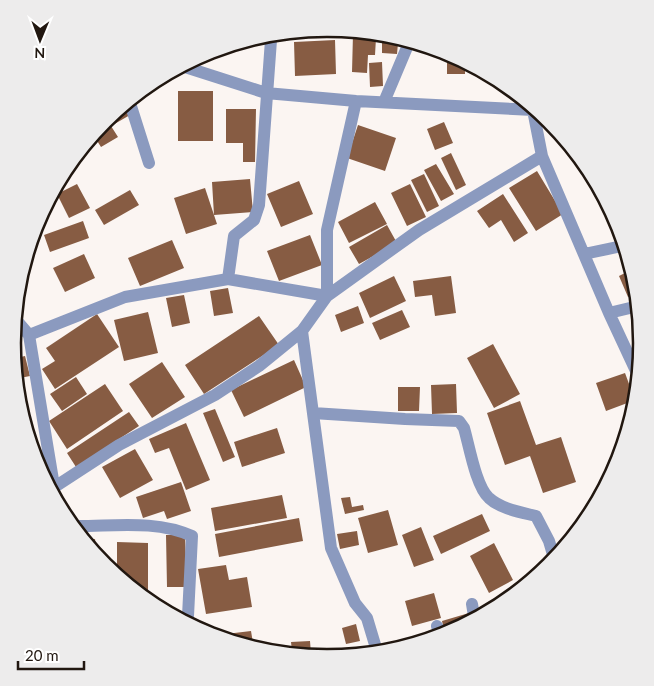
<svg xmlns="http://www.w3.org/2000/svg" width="654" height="686" font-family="Lato,sans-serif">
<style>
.building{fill:#875c43}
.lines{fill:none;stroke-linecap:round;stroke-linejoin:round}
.minor{stroke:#8b9abf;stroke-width:12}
.rim{fill:none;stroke:#211710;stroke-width:2.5}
</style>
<rect width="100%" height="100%" fill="#fbf5f2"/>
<path class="building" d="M327,29L337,31L338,35L296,37V35Z
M353,34L376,38L375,55H368L367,73L352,72Z
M335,40L336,74L295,76L294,42Z
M382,40L398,43L397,54L382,53Z
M447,52L465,64V74H447Z
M382,62L383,86L370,87L369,63Z
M178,91H213V141H178Z
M125,107L130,115L111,126L118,137L101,147L94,136L105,120Z
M226,109H256L255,162H243V143H226Z
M444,122L453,143L435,150L427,129Z
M358,125L396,138L385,171L347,158Z
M451,153L466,185L456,190L441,158Z
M436,164L454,194L441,201L424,170Z
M537,171L563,214L536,231L509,188Z
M424,174L439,206L427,212L411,180Z
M250,179L253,212L214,215L212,182Z
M299,181L313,214L281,227L267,194Z
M77,184L90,208L69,218L57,194Z
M410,184L426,217L407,226L391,193Z
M205,188L217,224L186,234L174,198Z
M130,190L139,205L104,225L95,210Z
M503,194L528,233L514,242L501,220L489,228L477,211Z
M375,202L387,224L349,243L338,222Z
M83,221L89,238L50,252L44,235Z
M387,225L397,243L359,264L349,247Z
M310,235L322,265L279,281L267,251Z
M172,240L184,268L140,286L128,258Z
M84,254L95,278L65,292L53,268Z
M627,272L632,295L628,297L619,276Z
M394,276L406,301L370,318L359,293Z
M451,276L456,313L435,316L432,295L415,297L413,281Z
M228,288L233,313L214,316L210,291Z
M184,295L190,323L172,327L166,298Z
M358,306L364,323L341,332L335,315Z
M402,310L410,327L380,340L372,323Z
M148,312L158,353L124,361L114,320Z
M97,314L119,347L55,389L42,369L55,361L46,348Z
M259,316L279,345L204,394L185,365Z
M493,344L520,394L494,408L467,358Z
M25,356L30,376L20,378L16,358Z
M294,360L306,387L244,417L231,390Z
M162,362L185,397L152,418L129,384Z
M625,373L632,392L630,402L606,411L596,383Z
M76,377L87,394L62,411L50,394Z
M105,384L123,411L67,449L49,421Z
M456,384L457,413L432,414L431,385Z
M398,387H420L419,411H398Z
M520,401L536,445L561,437L576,482L543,493L530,456L505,465L487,413Z
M215,409L235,457L223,462L203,413Z
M129,412L139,426L76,467L67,453Z
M186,423L210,480L186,490L169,448L155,453L149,439Z
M277,428L285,453L242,467L234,442Z
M135,449L153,480L120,498L102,467Z
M181,482L191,511L167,519L164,511L143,518L136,497Z
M282,495L287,518L215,531L211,508Z
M350,497L352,507L363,505L364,510L345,514L341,498Z
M388,510L398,545L368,553L358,518Z
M482,514L490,531L441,554L433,536Z
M299,518L303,541L219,557L215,534Z
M421,527L434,560L414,567L402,535Z
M357,531L359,545L340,549L337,534Z
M166,535H185L187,587H167Z
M95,539L97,555L88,540Z
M117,542L148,543V594L117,574Z
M494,543L513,580L489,593L470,556Z
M226,565L229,580L247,577L252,607L206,614L198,569Z
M434,593L441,618L412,626L405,601Z
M469,613L470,618L445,634L442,621Z
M356,624L360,641L346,644L342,628Z
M251,631L253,643L227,638L226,634Z
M310,641L311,654L292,651L291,642Z"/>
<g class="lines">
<path class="minor" d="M185,67L266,93L356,101L533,110
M384,102L408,45
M130,103L149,163
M533,110L542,156L609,313L636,371
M584,254L622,246
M228,279L234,236L254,220L259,205L271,40
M609,313L634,307
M17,321L29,335
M302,331L331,548L355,603L367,618L376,648
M313,413L405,419L459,421L464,428C469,445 476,487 489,498C501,509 520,512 536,516L549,541L554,558
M54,486L29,335L125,297L228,279L327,296V230L356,101
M53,488L119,445L215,395L259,366L302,331L327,296L419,230L542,156
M78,526C116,526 157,520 192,536L188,616
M472,604L474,616
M437,626L440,635"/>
</g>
<path d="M0 0H654V686H0ZM21 343a306 306 0 1 1 612 0a306 306 0 1 1-612 0Z" fill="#edecec" fill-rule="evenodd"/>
<path class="rim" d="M21 343a306 306 0 1 1 612 0a306 306 0 1 1-612 0Z"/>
<g transform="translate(40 40) rotate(181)" stroke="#ffffff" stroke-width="4" paint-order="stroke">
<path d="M0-4L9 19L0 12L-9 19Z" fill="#211710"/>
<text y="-8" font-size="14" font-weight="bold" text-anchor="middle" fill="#211710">N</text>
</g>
<path d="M18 661v8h66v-8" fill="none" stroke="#211710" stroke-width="2.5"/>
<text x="25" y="661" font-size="15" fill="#211710" stroke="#ffffff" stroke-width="4" paint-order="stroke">20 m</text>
</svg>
